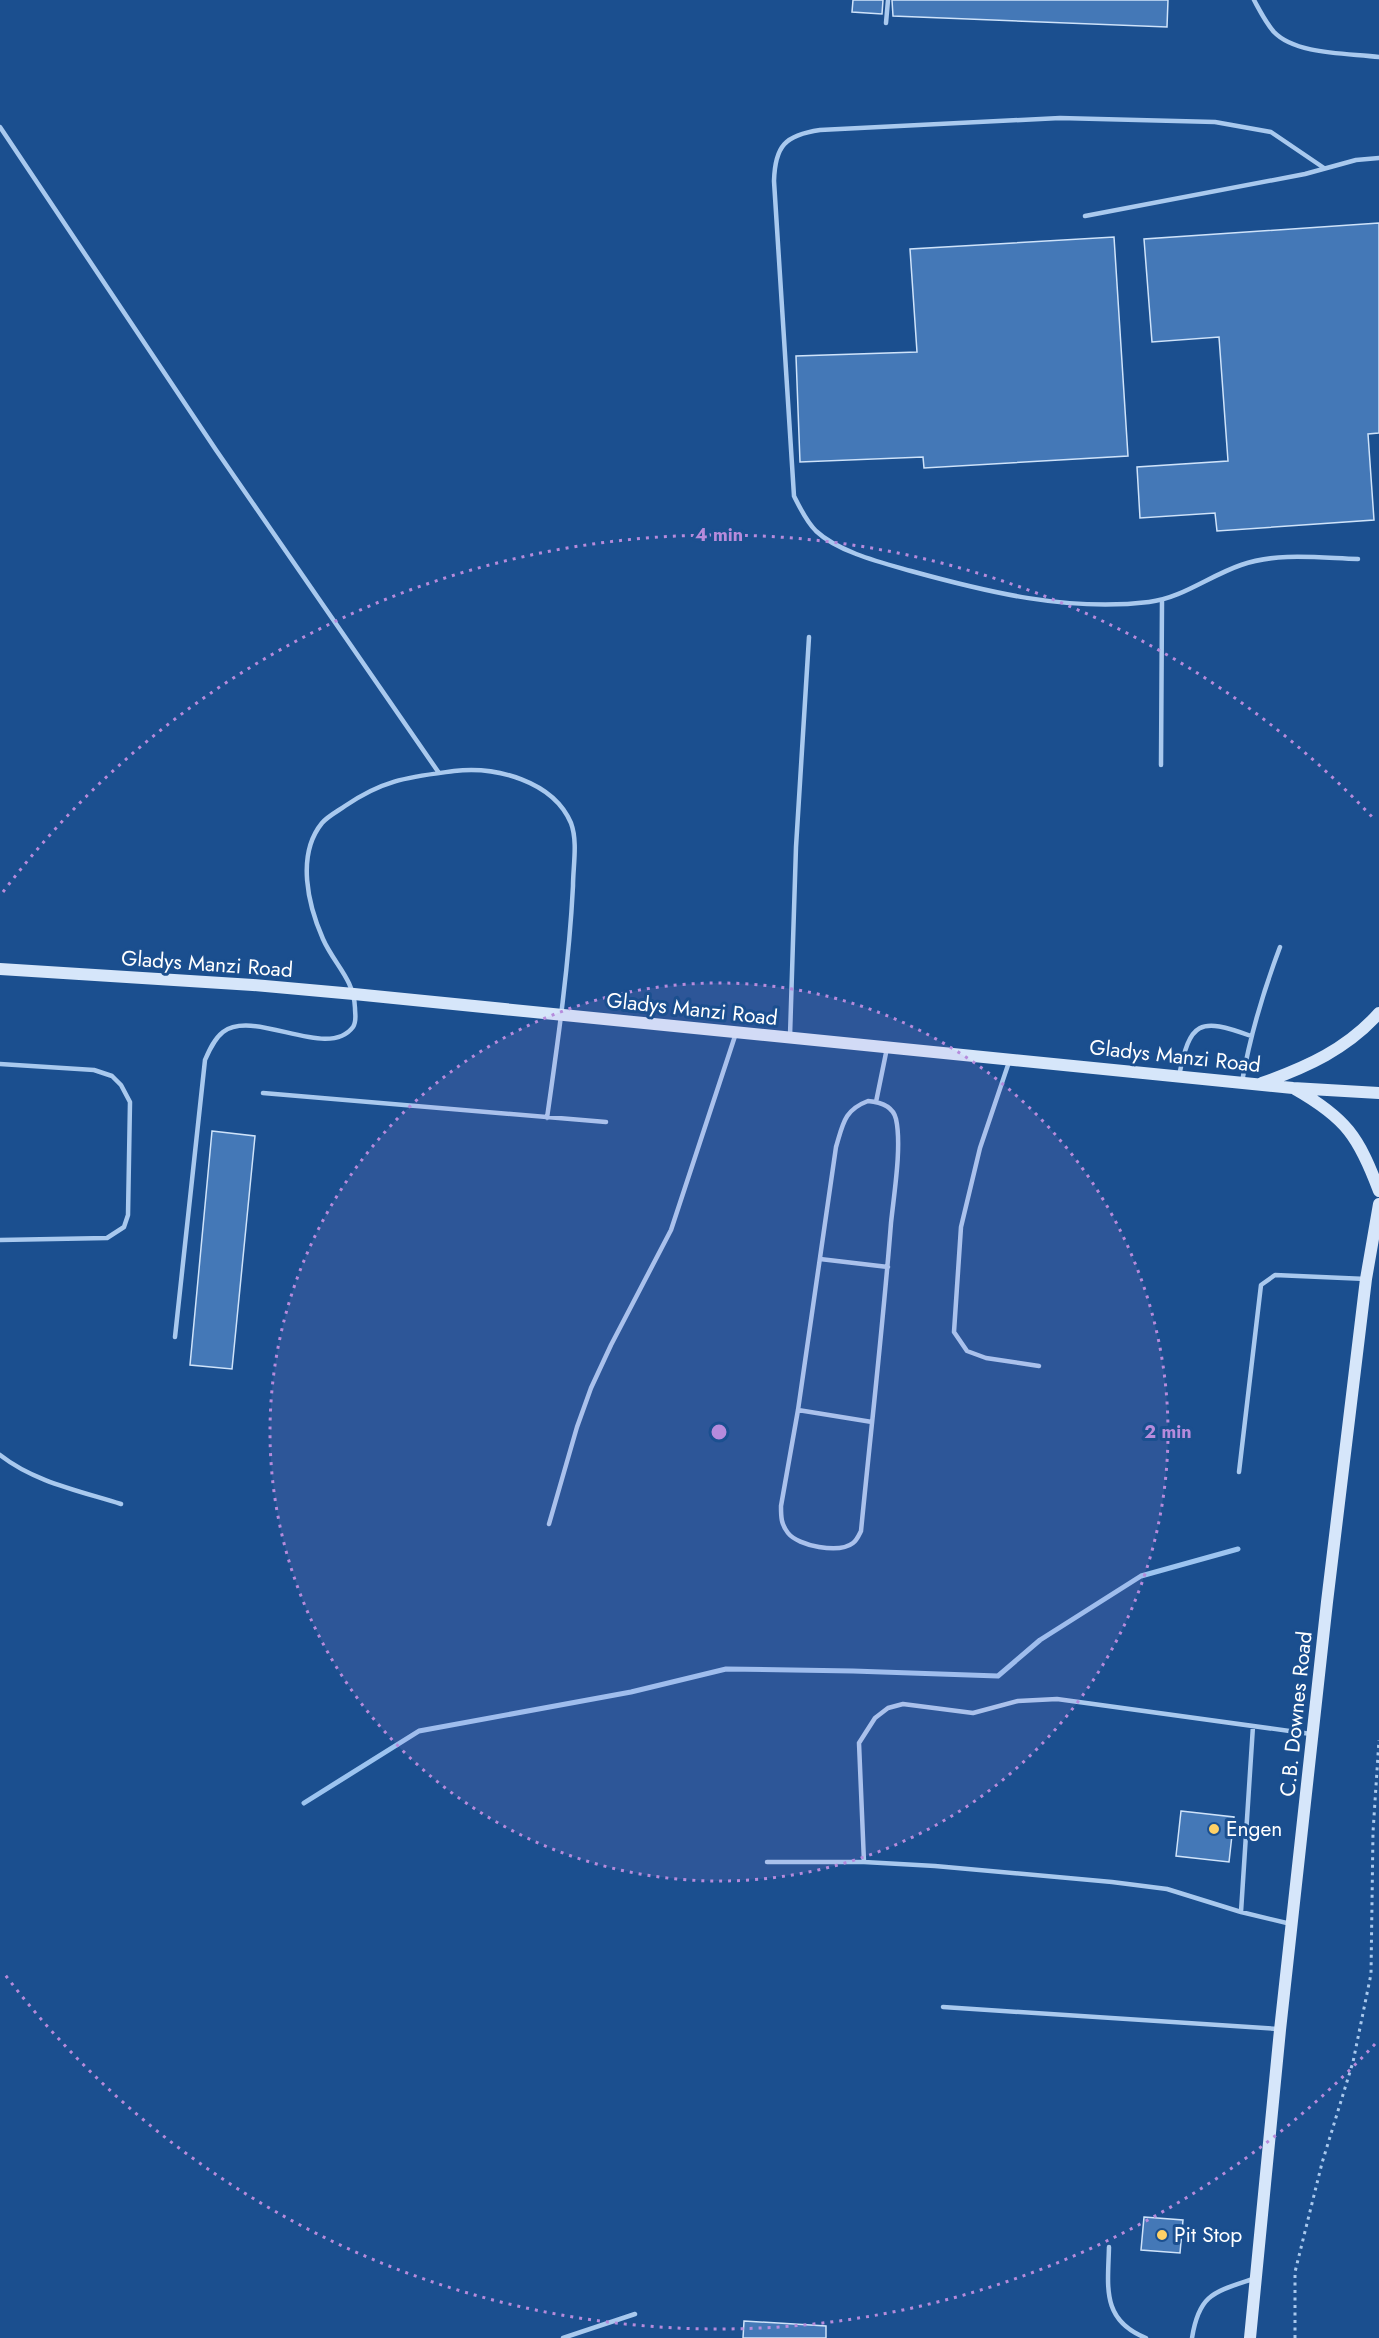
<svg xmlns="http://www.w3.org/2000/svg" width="1379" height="2338" font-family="Jost,sans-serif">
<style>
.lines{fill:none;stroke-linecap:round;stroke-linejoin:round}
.stream{stroke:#9cc4f0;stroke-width:5}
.building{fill:#4478b7;stroke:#cfe3fa;stroke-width:1.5}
.path{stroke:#a9c9ee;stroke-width:3;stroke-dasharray:3 4.5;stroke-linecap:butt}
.lane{stroke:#a9c9ee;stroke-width:4.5}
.secondary{stroke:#d6e6fa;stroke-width:12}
.ring{fill:none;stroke:#b68bdc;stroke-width:3;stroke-dasharray:3 6}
.poi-dot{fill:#ffd166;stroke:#1b4f8f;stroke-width:2}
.labels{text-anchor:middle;stroke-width:6;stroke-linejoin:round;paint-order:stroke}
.street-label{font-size:21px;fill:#fff;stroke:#1b4f8f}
.poi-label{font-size:21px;fill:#fff;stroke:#1b4f8f;text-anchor:start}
.centre{fill:#b68bdc;stroke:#1b4f8f;stroke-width:3}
.ring-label{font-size:18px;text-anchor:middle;font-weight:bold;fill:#b68bdc;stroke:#1b4f8f;stroke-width:6;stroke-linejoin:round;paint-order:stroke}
</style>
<rect width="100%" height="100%" fill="#1b4f8f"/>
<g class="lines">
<path class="stream" d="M304,1803L419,1731L631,1692L726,1669L853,1671L998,1676L1040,1640L1141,1576L1238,1549"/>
</g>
<path class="building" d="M853,0H883L882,14L852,12Z
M892,0H1168L1167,27L893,16Z
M1379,223V433L1368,434L1374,520L1217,531L1215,513L1140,518L1137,467L1228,461L1219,337L1152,342L1144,239Z
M1114,237L1128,456L924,468L923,457L800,462L796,356L917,352L910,249Z
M212,1131L255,1136L232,1369L190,1365Z
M1181,1811L1234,1817L1229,1862L1176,1856Z
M1144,2217L1183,2220L1180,2253L1141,2250Z
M744,2321L826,2326V2338H743Z"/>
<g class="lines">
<path class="path" d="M1295,2338V2272L1322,2163L1353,2062L1371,1974L1373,1832L1379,1740"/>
<path class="lane" d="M1254,0C1260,11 1266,23 1274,32C1296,55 1349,53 1379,57
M886,23L888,0
M0,127L216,450L439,773
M1324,168L1271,132L1215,122L1060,118L820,130C785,135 775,146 774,181L794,496C800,508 806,521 816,531C838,552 883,563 911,571C987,592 1069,612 1149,602C1182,598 1209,576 1241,565C1277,552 1321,558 1358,559
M1085,216L1305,174L1356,160L1379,158
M1161,765L1162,600
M790,1036L796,847L809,637
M1009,1062L980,1148L961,1227L954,1332L967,1351L986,1358L1039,1366
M0,1064L94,1070L112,1076L121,1085L130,1102L128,1215L124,1227L107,1238L0,1240
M1179,1076C1190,1021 1199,1017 1251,1036
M1242,1082C1250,1036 1263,992 1280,947
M263,1093L606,1122
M868,1101C880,1102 893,1106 896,1119C902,1146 894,1194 891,1223C883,1326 871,1429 861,1531C859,1535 857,1540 853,1543C839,1554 798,1546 788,1533C781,1524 781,1517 781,1506L798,1410L836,1147C843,1124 844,1110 868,1101Z
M876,1102L887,1048
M820,1259L888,1267
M175,1337L205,1060C209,1051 214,1039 223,1032C254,1008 328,1061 353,1027C357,1021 355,1015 355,1008C354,979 334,964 323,939C308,905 296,855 322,823C328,816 338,811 345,806C384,779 410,777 454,771C496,766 553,781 571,823C578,842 573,866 573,886C569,964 558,1041 547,1118
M798,1410L872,1422
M0,1455C34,1482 80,1491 121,1504
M1239,1472L1261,1285L1275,1275L1366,1279
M549,1524L577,1427L591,1388L611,1345L671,1230L736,1033
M767,1862H864L935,1866L1112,1882L1167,1889L1241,1912L1291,1924
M864,1862L859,1743L875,1718L888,1708L903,1704L973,1713L1018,1701L1057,1699L1311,1734
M1241,1912L1253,1726
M943,2007L1278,2029
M1109,2247C1108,2287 1101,2320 1146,2338
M563,2338L635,2314
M1192,2338C1199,2294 1214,2292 1253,2279"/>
<path class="secondary" d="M0,969L253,985L354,994L1293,1088L1379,1093
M1262,1083C1307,1067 1347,1049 1379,1013
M1295,1089C1346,1118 1359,1137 1379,1191
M1250,2338L1280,2030L1327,1602L1366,1279L1379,1204"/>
</g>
<circle cx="719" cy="1432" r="449" fill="#b68bdc" fill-opacity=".12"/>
<g class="ring">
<circle cx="719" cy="1432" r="449"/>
<path d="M1375 2044A897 897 0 0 1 3 1972M3 892A897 897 0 0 1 1375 820"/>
</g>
<g class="poi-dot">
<circle cx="1214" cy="1829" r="6"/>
<circle cx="1162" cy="2235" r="6"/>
</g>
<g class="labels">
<g class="street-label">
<text transform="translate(207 964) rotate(4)" y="7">Gladys Manzi Road</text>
<text transform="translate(692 1009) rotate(6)" y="7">Gladys Manzi Road</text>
<text transform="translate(1175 1056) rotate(6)" y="7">Gladys Manzi Road</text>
<text transform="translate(1296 1714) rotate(-84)" y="7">C.B. Downes Road</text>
</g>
<g class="poi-label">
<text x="1226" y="1836">Engen</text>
<text x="1174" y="2242">Pit Stop</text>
</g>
</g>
<circle cx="719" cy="1432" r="9" class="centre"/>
<g class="ring-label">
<text x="719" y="541">4 min</text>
<text x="1168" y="1438">2 min</text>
</g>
</svg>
